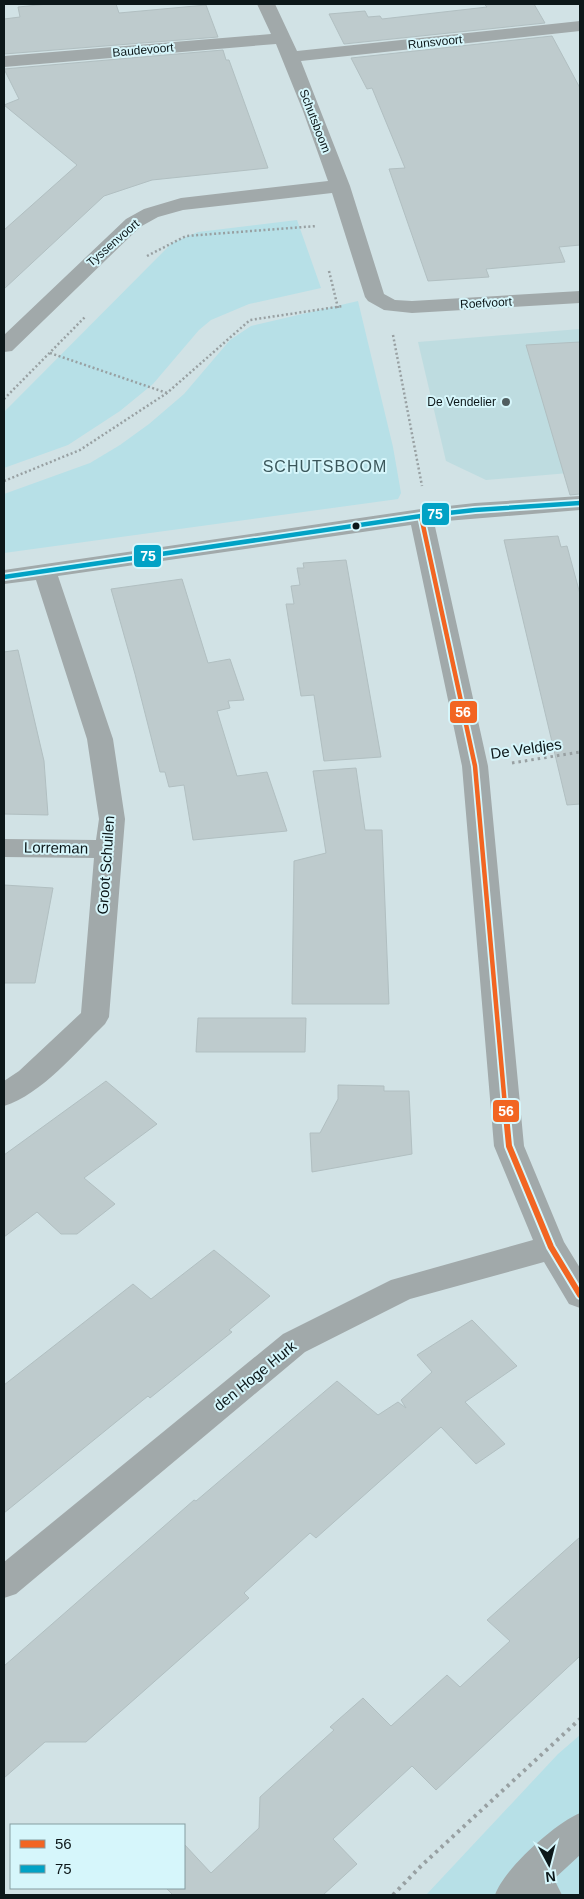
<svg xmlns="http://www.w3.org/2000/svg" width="584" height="1899" font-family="Arial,sans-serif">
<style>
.built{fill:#bedce0}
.green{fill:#b7e0e7}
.building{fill:#becbcd;stroke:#b1bfc1}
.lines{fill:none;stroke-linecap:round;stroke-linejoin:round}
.path-far2{stroke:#98a0a2;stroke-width:2.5;stroke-dasharray:2 2.5;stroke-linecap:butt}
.path-far1{stroke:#98a0a2;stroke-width:3;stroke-dasharray:2.5 4;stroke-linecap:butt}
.path{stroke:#98a0a2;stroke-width:4;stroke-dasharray:3 4.5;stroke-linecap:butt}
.street{fill:#a1a9aa;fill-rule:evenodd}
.bus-1-far1-casing{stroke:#d6f6fb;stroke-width:8}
.bus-1-casing{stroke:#d6f6fb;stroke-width:10}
.bus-2-casing{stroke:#d6f6fb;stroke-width:8}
.bus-1-far1{stroke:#f26522;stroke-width:4.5}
.bus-1{stroke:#f26522;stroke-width:6}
.bus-2{stroke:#01a2c5;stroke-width:4.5}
.poi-dot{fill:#515e60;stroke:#d6f6fb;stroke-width:2}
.bus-dot{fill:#0c1719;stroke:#d6f6fb;stroke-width:2}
.labels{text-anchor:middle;stroke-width:4;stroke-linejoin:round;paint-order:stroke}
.far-street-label{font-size:12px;fill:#0c1719;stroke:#d6f6fb}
.far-poi-label{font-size:12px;fill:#0c1719;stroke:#d6f6fb;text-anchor:end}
.street-label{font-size:15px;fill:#0c1719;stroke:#d6f6fb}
.neighbourhood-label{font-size:16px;letter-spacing:1px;fill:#3b575b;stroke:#d6f6fb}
.line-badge{stroke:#d6f6fb;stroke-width:2}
.badge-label{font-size:14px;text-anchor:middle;font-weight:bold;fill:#fff}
</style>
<rect width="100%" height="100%" fill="#d1e2e5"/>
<path class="built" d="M580,329V472L486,480L446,461L418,342Z"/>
<path class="green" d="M297,220L321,288L249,304L211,320L199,330L153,384L120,411L68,445L4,468V412L172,243L198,232Z
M358,301L393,447L401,493L398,499L4,553V494L90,463L120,445L149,424L184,394L230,340L251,326Z
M580,1735V1895H426L558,1754Z"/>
<path class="building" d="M48,4H116L119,13L206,5L218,37L4,54V19L20,17L18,7Z
M484,4H534L545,23L344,44L329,14L365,11L368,17L380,16L382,19L487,7Z
M552,36L580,88V245L559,247L565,262L486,269L489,277L428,281L389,169L405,168L372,88L367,89L351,58Z
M223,50L226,60H229L268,168L152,180L104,196L4,289V230L77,165L4,105L19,99L4,69Z
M580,342V494L570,495L526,345Z
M558,536L561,547L567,546L580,594V804L567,805L504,540Z
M346,560L381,757L324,761L314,695L301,696L286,604H294L291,586L300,585L297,568H304L303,563Z
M182,579L208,663L230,659L244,700L228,701L230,708L217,711L237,776L267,772L287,831L193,840L184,785L169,787L165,772H160L135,674L111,589Z
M18,650L44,761L48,815L4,814V652Z
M356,768L365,830H382L389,1004H292L294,861L326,853L313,771Z
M4,885L53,888L35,983H4Z
M198,1018H306L305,1052H196Z
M106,1081L157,1124L84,1178L115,1204L77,1234H61L37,1212L4,1237V1155Z
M338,1085L384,1086V1091H409L412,1154L312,1172L310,1133H320L338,1099Z
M214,1250L270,1296L229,1330L232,1332L150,1398L148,1396L4,1513V1385L133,1284L151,1299Z
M472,1320L517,1366L465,1402L505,1444L476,1464L441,1427L316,1538L310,1533L244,1593L249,1598L86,1742H45L4,1778V1666L194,1500L196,1501L337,1381L378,1415L398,1402L406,1408L401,1400L432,1372L417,1355Z
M580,1537V1656L436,1790L412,1766L333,1839L357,1864L323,1895H173L166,1888H184V1844L211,1873L259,1828L260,1797L334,1730L330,1727L363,1698L391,1726L447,1675L460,1687L510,1641L487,1620Z"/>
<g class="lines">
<path class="path-far2" d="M147,256L186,236L317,226
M329,271L338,308
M393,335L422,486
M50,353L167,393
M4,399L86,316
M4,481L80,450L167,393L250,320L343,306"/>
<path class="path-far1" d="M512,763L580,752"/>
<path class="path" d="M393,1895L421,1866L580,1719"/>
<path class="street" d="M257,4H275L297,51L580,21V31L301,61L350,186L384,294L395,300L412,301L580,291V303L412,313L384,310L368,301L365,297L332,193L183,210L158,217L140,227L12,351L4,352V335L126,219L144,209L181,198L328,181L303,111L276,44L4,67V56L271,34Z
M580,496V510L434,522L488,766L524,1146L564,1242L580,1268V1308L569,1304L544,1262L410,1299L305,1352L16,1594L4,1598V1562L283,1334L391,1280L533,1240L494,1146L462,766L411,525L58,576L113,739L125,819L109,1017L105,1024C76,1052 42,1094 4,1106V1081L19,1071L81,1013L94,858L4,857V839L96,840L99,819L87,739L36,580L4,584V570L421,509L475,503Z
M580,1813V1855L554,1879L562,1895H495C504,1869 554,1824 580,1813Z"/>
<defs>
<path id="bus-1-far1" d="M421,516L475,766L505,1106"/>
<path id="bus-1" d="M505,1105L509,1146L551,1247L580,1295"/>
<path id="bus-2" d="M4,577L421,516L475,510L580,503"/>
</defs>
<use href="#bus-1-far1" class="bus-1-far1-casing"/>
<use href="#bus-1" class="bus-1-casing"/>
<use href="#bus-2" class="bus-2-casing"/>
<use href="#bus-1-far1" class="bus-1-far1"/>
<use href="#bus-1" class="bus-1"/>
<use href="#bus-2" class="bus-2"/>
</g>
<circle class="poi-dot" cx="506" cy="402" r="5"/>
<circle class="bus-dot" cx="356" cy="526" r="4.5"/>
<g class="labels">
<g class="far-street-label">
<text transform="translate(435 42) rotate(-6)" y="4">Runsvoort</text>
<text transform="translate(143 50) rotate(-5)" y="4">Baudevoort</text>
<text transform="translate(315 121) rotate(69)" y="4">Schutsboom</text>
<text transform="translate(113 243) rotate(-41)" y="4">Tyssenvoort</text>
<text transform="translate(486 303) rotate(-3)" y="4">Roefvoort</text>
</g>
<g class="far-poi-label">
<text x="496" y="406">De Vendelier</text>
</g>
<g class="street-label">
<text transform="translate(526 749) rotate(-8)" y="5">De Veldjes</text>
<text transform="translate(56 848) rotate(1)" y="5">Lorreman</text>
<text transform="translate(106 865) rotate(-86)" y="5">Groot Schuilen</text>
<text transform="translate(255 1376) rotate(-39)" y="5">den Hoge Hurk</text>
</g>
<g class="neighbourhood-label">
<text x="325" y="472">SCHUTSBOOM</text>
</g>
</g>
<g class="line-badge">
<rect x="421" y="502" width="29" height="24" rx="5" fill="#01a2c5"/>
<rect x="133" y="544" width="29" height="24" rx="5" fill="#01a2c5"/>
<rect x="449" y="700" width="29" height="24" rx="5" fill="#f26522"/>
<rect x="492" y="1099" width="28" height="24" rx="5" fill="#f26522"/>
</g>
<g class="badge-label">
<text x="435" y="519">75</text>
<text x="148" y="561">75</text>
<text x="463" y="717">56</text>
<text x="506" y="1116">56</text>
</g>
<rect width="584" height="1899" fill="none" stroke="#0c1719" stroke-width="10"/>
<rect x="10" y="1824" width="175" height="65" fill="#d6f6fb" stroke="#859da1"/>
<rect x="20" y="1840" width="25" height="8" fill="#f26522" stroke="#859da1"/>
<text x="55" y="1849" font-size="15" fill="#0c1719">56</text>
<rect x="20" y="1865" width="25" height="8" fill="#01a2c5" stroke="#859da1"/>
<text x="55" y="1874" font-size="15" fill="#0c1719">75</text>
<g transform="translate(549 1864) rotate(173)" stroke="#d6f6fb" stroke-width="4" paint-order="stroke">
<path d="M0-4L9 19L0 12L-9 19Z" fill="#0c1719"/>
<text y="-8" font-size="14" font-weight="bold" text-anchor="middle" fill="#0c1719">N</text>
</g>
</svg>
